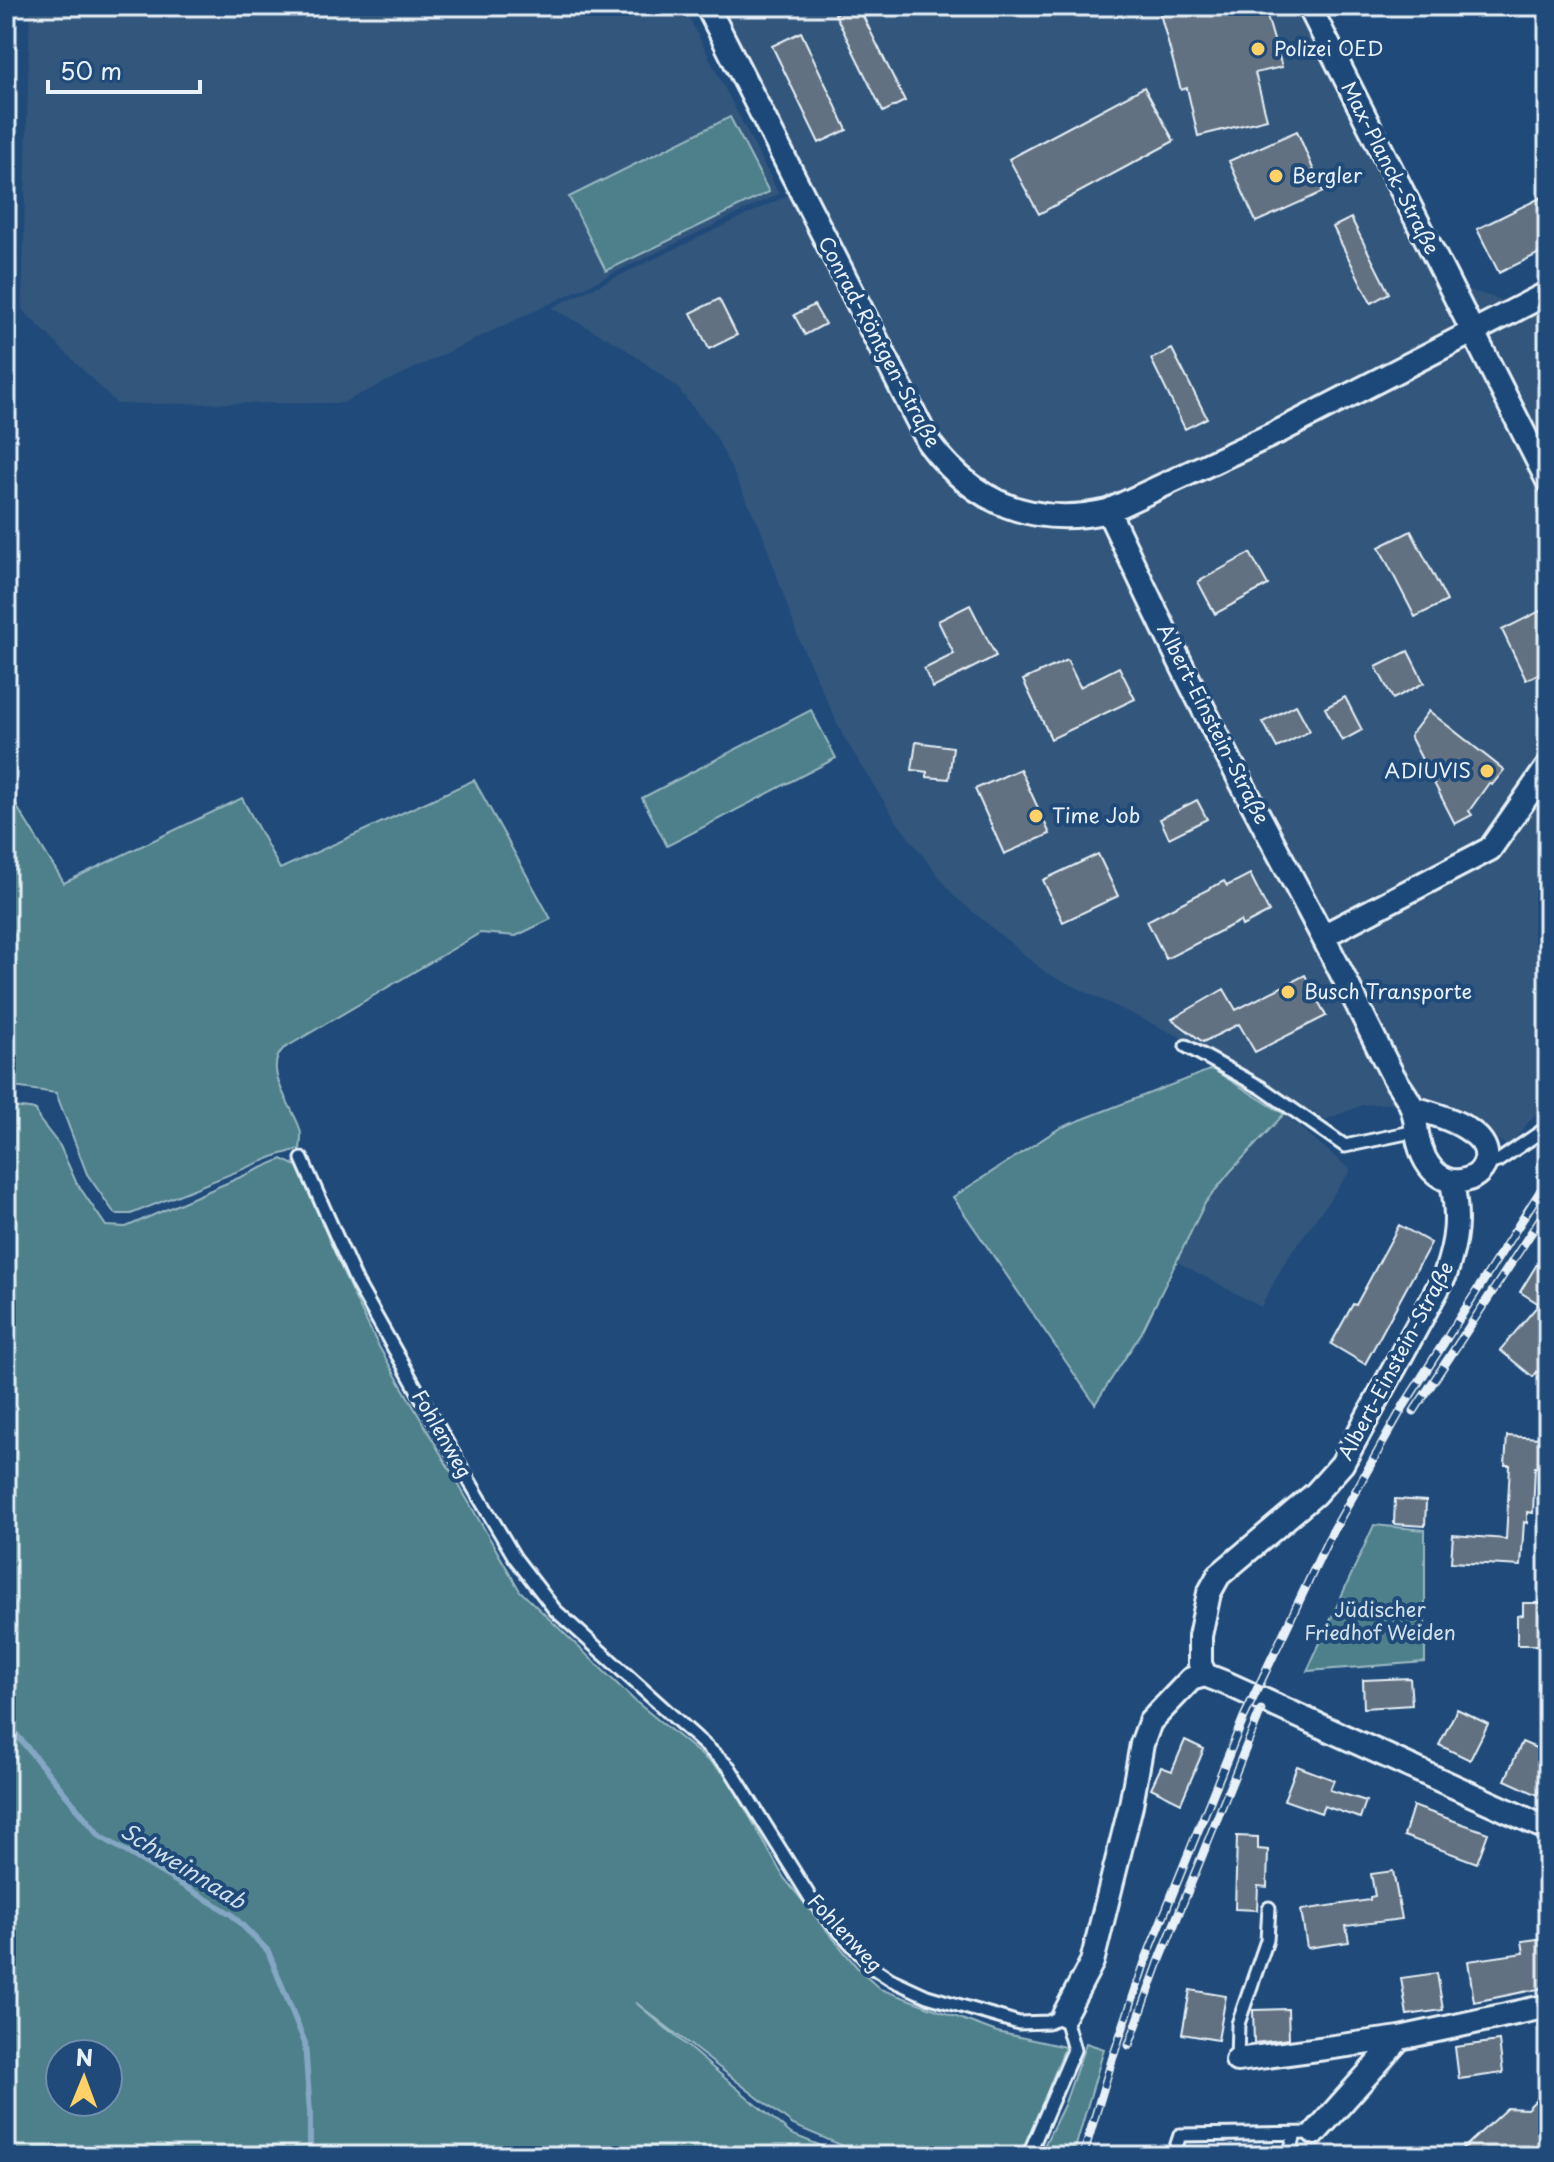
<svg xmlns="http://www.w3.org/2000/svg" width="1554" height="2162" font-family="'Playpen Sans',sans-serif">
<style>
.built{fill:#33567c}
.green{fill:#4d808b;stroke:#9ab8c2;stroke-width:2;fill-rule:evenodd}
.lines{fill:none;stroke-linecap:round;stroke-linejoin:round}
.stream{stroke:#84a7c3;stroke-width:6}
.building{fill:#627181;stroke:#e8f1f8;stroke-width:2}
.lane-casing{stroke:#e8f1f8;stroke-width:17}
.street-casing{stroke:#e8f1f8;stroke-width:28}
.lane{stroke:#1f4a7a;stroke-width:11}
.street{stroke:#1f4a7a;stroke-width:22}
.rail-casing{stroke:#e8f1f8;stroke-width:9}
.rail{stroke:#1f4a7a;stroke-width:6;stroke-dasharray:18;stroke-linecap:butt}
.poi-dot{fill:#ffd166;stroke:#1f4a7a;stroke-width:3}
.labels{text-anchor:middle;stroke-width:8;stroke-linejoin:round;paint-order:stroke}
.poi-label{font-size:20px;fill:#e8f1f8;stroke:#1f4a7a;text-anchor:start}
.street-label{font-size:20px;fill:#e8f1f8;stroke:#1f4a7a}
.park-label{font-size:20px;fill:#d1e0e8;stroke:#1f4a7a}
.water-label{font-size:22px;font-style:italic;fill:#cfdeeb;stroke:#1f4a7a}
</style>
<rect width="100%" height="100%" fill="#1f4a7a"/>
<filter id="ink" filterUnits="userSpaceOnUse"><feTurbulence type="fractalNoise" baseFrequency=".0125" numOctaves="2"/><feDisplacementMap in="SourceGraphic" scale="16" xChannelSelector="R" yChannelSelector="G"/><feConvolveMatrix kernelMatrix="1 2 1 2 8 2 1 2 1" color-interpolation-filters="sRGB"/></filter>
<g filter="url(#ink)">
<path class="built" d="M30,6H683L779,194L342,403L117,404L22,309Z
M723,6H1320L1462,288L1506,301L1548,279V1098L1509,1147L1456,1113L1425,1102L1363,1105L1325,1120L1207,1050L1046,973L954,896L896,821L843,736L799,640L761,530L716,437L676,386L620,345L551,308L809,185Z
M1284,1114L1351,1170L1285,1262L1261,1307L1177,1262L1205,1203L1230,1172Z"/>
<path class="green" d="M730,117L769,192L606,271L569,197Z
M811,710L836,758L667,846L642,798Z
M474,780L551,919L516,936L480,933L283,1049C262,1070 293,1106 300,1129C302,1135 301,1142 300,1149L278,1155L131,1214H115L87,1174L56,1093L6,1086V789L64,883L242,798L280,869Z
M1212,1069L1284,1114L1230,1172L1205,1203L1142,1332L1095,1404L953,1197L1060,1128Z
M6,1106L36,1110L39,1119L60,1146L76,1182L106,1226L126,1227L282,1159L297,1166L351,1290L378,1345L520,1591L635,1701L727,1776L784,1878L860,1971L880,1989L997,2032L1065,2047L1022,2156H867L793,2125L635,2002L791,2134L847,2156H6ZM60,2054H108V2102H60Z
M1374,1525L1425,1530V1662L1307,1671Z
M1086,2043L1104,2049L1073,2156H1039L1064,2105Z"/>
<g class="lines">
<path class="stream" d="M6,1722L100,1836L231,1914L268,1951L305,2043L310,2113V2156"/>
</g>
<path class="building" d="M852,6H858L905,101L883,112L835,14Z
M1158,6H1264L1282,67L1255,73L1267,119L1198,136L1187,88L1181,90Z
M801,32L847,130L819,143L772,46Z
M1144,87L1174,141L1039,214L1009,159Z
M1297,131L1323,192L1256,222L1229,161Z
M1548,194V249L1499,273L1477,229Z
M1351,218L1389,293L1371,303L1333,227Z
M719,299L737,335L709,349L691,313Z
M814,305L825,324L805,335L794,315Z
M1172,349L1207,418L1185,429L1151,359Z
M1411,531L1447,601L1415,617L1379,547Z
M1250,553L1268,585L1215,614L1198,582Z
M970,605L996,656L933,688L924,669L954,654L938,621Z
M1548,607V669L1526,680L1502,630Z
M1408,651L1424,683L1393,699L1376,667Z
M1067,660L1080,687L1119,667L1135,699L1051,739L1023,680Z
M1345,697L1362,730L1342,741L1325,708Z
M1296,705L1310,731L1277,748L1263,722Z
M1429,711L1504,770L1492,785L1489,783L1469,811L1472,815L1455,824L1410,736Z
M916,742L953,747L949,779L927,777V772L912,770Z
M1020,769L1050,834L1004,854L975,789Z
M1197,800L1207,819L1169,838L1160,819Z
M1098,854L1118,896L1063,922L1043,880Z
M1250,874L1269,912L1242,926L1240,921L1166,959L1147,921L1224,881L1227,886Z
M1305,975L1326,1016L1255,1052L1239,1024L1203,1042L1172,1019L1224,989L1236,1010Z
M1399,1225L1431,1243L1365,1364L1331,1344L1353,1304L1356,1305Z
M1548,1246V1359L1533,1377L1500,1350L1539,1304L1520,1292Z
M1507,1436L1541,1438L1540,1467H1535L1533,1513L1527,1512V1523L1524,1522L1521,1566L1451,1562L1453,1535L1506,1539L1510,1465H1505Z
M1395,1499L1426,1501L1425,1526L1394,1524Z
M1523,1603H1548V1630H1541V1645H1517V1616L1523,1615Z
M1410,1678L1412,1705L1364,1708L1363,1680Z
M1457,1709L1488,1724L1470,1760L1439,1745Z
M1185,1740L1204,1749L1181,1803L1151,1788L1161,1767L1172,1771Z
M1522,1742L1548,1753V1773L1538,1795L1505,1780Z
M1297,1766L1334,1780L1330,1790L1366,1801L1360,1818L1324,1806L1321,1813L1284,1800Z
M1413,1806L1488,1833L1477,1863L1404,1836Z
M1237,1836L1258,1837V1849L1268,1850L1267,1887L1258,1886L1257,1910L1235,1909Z
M1393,1871L1402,1919L1346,1926L1349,1942L1307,1948L1301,1910L1370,1900V1897L1375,1896L1371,1874Z
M1545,1938L1548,1987L1474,2002L1468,1961L1524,1953L1522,1941Z
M1437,1973L1443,2010L1407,2015L1401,1978Z
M1190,1990L1226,1996L1218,2040L1182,2034Z
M1288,2009L1289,2039L1254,2043L1253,2010Z
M1499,2041L1503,2073L1459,2079L1455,2047Z
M1548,2088V2156H1455L1507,2108L1527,2109Z"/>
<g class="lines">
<defs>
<path id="lane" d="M1186,1046L1262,1088L1345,1146L1416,1131
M302,1159L357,1283L451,1450L515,1558L555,1610L729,1767L811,1899L873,1968L890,1979L927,1996L1019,2023L1048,2022L1064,2015L1074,2050L1028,2156
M1485,1165L1498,1161L1548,1127
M1237,2060L1238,2024L1267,1940L1269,1908
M1173,2156L1180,2135L1315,2133
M1289,2156L1295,2134"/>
<path id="street" d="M707,6L929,443C974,503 1034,528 1108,511L1282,430L1548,293
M1309,6L1548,481
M1108,511C1140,578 1171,646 1205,712C1253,808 1306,901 1353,996C1366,1022 1378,1047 1391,1072C1403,1095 1413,1098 1416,1126C1427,1225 1524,1168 1470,1131C1454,1119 1433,1114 1414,1108
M1323,936L1490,849L1548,766
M1205,1675L1200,1664V1636L1209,1593L1219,1575L1315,1494L1342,1464L1445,1275C1457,1240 1459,1218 1452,1182
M1064,2015L1092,1962L1131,1805L1142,1744L1150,1722L1191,1679L1205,1675L1228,1684L1548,1829
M1237,2060L1400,2038
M1315,2133L1400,2038L1548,2006"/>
</defs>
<use href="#lane" class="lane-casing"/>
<use href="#street" class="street-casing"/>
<use href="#lane" class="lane"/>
<use href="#street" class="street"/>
<defs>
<path id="rail" d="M1414,1411L1548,1207
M1129,2045L1159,1962L1261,1710
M1083,2156L1112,2060L1146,1959L1244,1717L1328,1540L1403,1407L1548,1179"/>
</defs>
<use href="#rail" class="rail-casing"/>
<use href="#rail" class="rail"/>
</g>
</g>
<g class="poi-dot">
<circle cx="1258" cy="49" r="8"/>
<circle cx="1276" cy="176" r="8"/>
<circle cx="1487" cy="771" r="8"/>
<circle cx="1036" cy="816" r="8"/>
<circle cx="1288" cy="992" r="8"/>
</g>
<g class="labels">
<g class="poi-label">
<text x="1274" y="56">Polizei OED</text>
<text x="1292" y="183">Bergler</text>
<text x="1471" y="778" text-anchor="end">ADIUVIS</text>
<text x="1052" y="823">Time Job</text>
<text x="1304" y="999">Busch Transporte</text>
</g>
<g class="street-label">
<text transform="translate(1390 168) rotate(63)" y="7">Max-Planck-Straße</text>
<text transform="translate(879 342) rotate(62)" y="7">Conrad-Röntgen-Straße</text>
<text transform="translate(1213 724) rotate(63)" y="7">Albert-Einstein-Straße</text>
<text transform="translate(1396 1361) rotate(-62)" y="7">Albert-Einstein-Straße</text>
<text transform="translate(442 1434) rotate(60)" y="7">Fohlenweg</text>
<text transform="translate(845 1933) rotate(47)" y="7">Fohlenweg</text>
</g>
<g class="park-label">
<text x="1380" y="1617">Jüdischer<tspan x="1380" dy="23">Friedhof Weiden</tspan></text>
</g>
<g class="water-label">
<text transform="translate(183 1866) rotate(32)" y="8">Schweinnaab</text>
</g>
</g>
<rect width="1554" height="2162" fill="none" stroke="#1f4a7a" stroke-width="32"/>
<rect x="16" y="16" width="1522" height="2130" fill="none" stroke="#e8f1f8" stroke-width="3" filter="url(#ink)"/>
<g transform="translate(84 2078) rotate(1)"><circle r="38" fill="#1f4a7a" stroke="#6f8dac" stroke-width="2"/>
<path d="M0-6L14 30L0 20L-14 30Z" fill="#ffd166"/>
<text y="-12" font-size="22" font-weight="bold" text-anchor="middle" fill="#e8f1f8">N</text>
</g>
<path d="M48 80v12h152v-12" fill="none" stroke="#e8f1f8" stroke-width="4"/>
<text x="60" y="80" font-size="24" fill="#e8f1f8" stroke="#1f4a7a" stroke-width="6" paint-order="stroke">50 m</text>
</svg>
